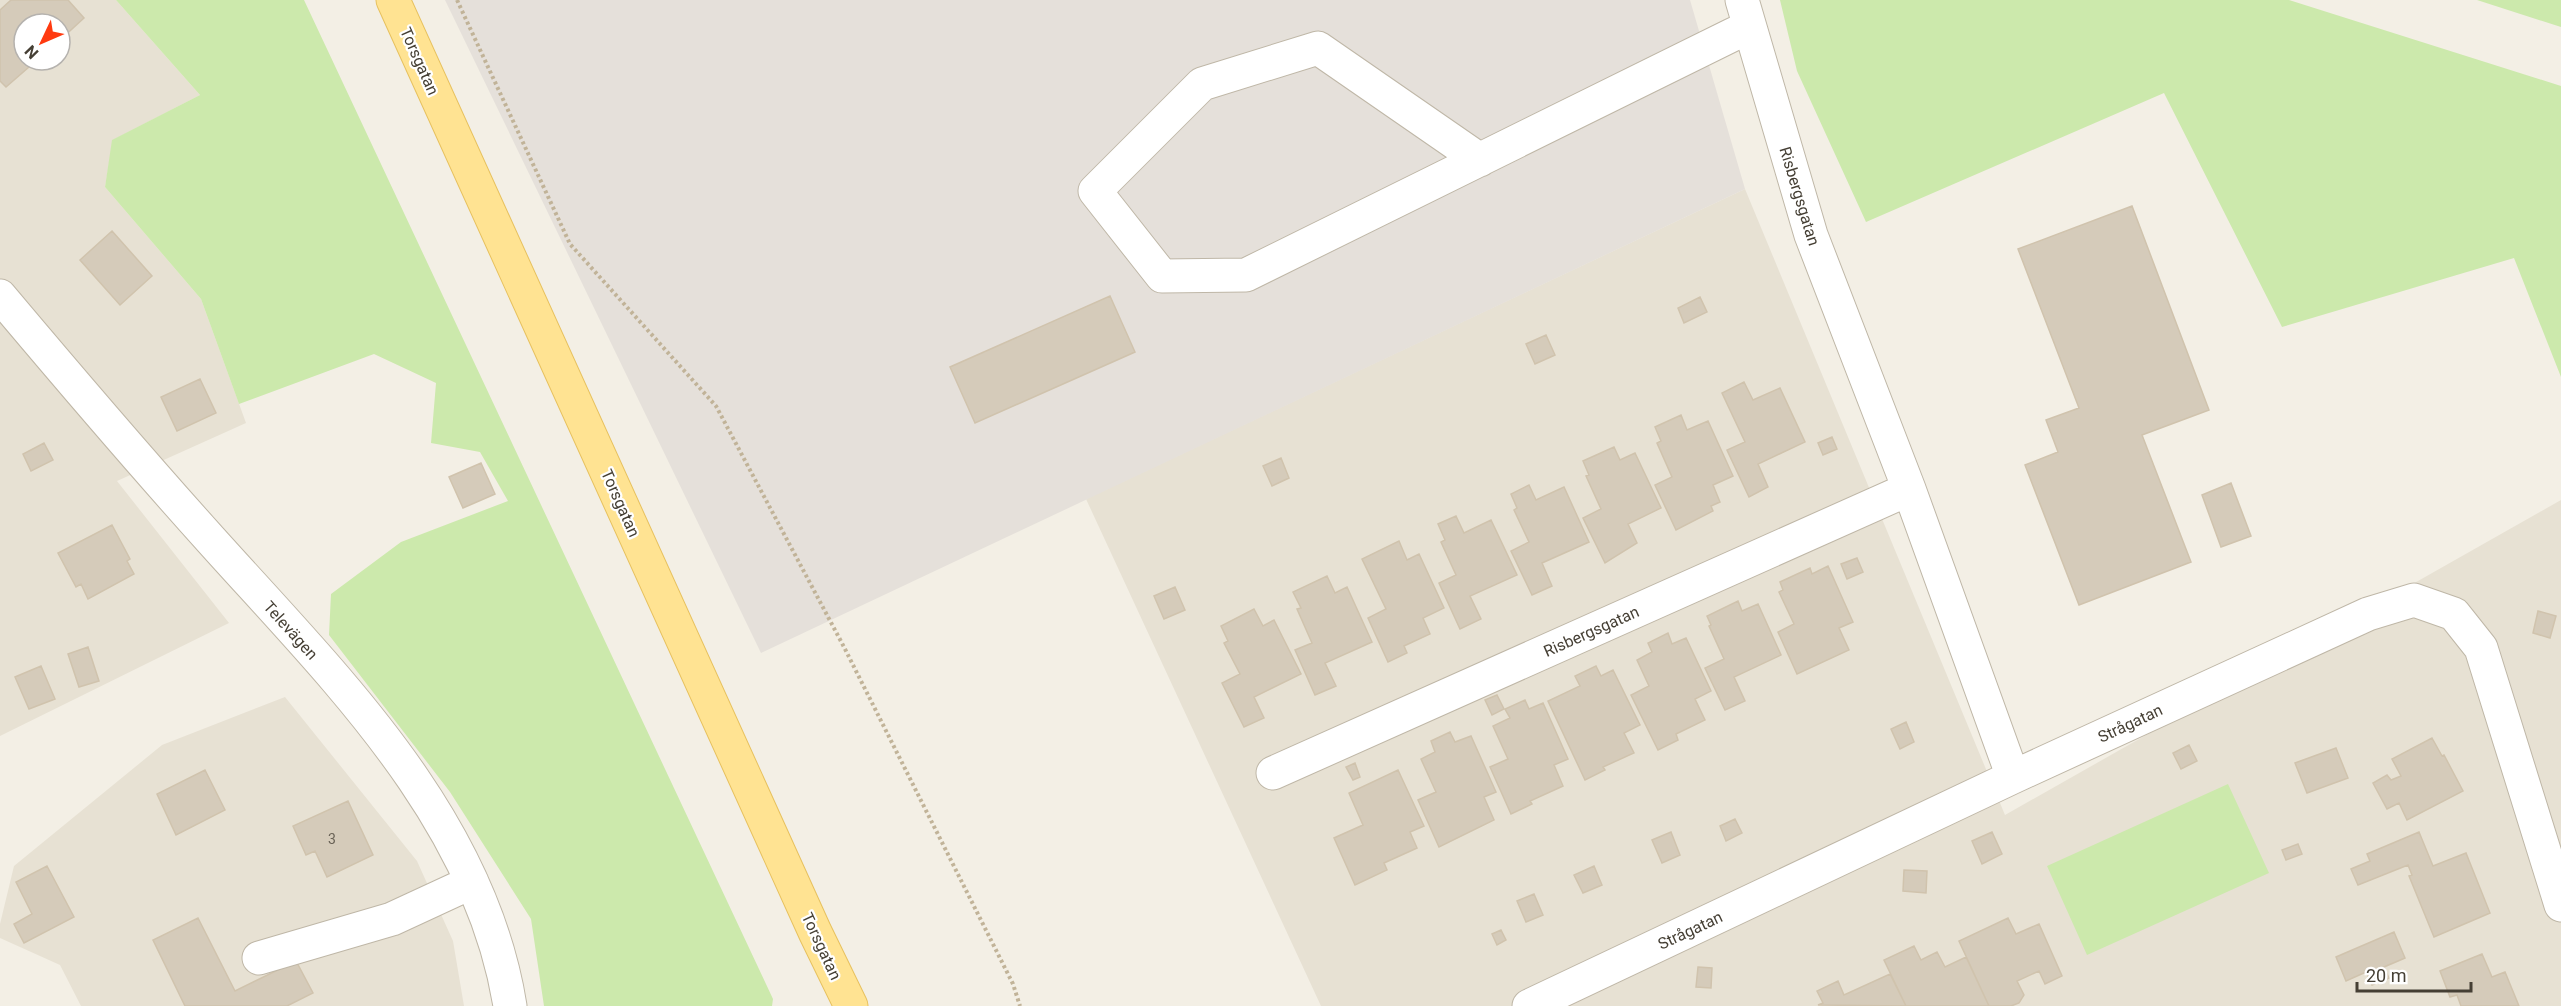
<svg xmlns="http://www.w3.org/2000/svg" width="2561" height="1006" font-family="Roboto,sans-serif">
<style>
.residential{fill:#e7e1d3;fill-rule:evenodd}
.industrial{fill:#e5e0da}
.green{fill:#cce9ac}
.building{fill:#d5cbba;stroke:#d0c3ad;stroke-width:1.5}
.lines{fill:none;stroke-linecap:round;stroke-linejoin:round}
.minor-casing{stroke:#bfb7a7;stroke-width:35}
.major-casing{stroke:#e7c15f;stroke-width:35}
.path{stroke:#c1b398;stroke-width:4;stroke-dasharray:3 3;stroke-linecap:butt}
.minor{stroke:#fff;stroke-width:33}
.major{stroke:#ffe392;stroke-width:33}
.labels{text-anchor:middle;stroke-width:4.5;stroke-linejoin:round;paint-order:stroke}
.number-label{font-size:14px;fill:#696256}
.street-label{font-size:16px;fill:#453f34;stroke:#fff}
</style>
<rect width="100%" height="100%" fill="#f3efe5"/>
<path class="residential" d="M0,0H116L200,95L113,140L105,187L201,299L246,423L117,481L229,623L0,736ZM24,24H60V60H24Z
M1745,189L2005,815L2561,500V1006H1321L1086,499Z
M285,697L417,861L453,941L464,1006H81L60,965L0,938V924L14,866L162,745Z"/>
<path class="industrial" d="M445,0H1690L1745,189L761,653Z"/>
<path class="green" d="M116,0H304L773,999L772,1006H544L531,919L450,792L329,635L331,594L401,542L508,501L480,452L431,443L436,383L374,354L239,404L201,299L105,187L112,140L200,95Z
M1780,0H2289L2561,86V377L2514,258L2282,327L2164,93L1866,222L1797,71Z
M2477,0H2561V27Z
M2228,784L2269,873L2087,955L2047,866Z"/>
<path class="building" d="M11,0H68L84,18L60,40V24H24V60H37L6,87L0,81V10Z
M2132,206L2209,410L2142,435L2191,562L2079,605L2025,465L2058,452L2046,420L2079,408L2018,249Z
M112,231L152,276L120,305L80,260Z
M1110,296L1135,352L975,423L950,367Z
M1700,297L1707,312L1684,323L1678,308Z
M1546,335L1555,355L1535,364L1526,344Z
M200,379L216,413L177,431L161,397Z
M1744,382L1753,400L1780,388L1805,442L1758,464L1768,487L1749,497L1727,450L1745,442L1722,393Z
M1681,415L1687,430L1708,421L1733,476L1713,485L1720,502L1711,506L1713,511L1676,530L1655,485L1672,477L1657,443L1661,441L1655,427Z
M1832,437L1837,449L1823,455L1818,443Z
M44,443L53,460L31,471L23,454Z
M1614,447L1620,460L1635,453L1661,508L1628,524L1637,543L1605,563L1583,518L1601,509L1586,476L1589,475L1583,461Z
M1281,458L1289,478L1272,486L1263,466Z
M481,463L495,494L463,508L449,477Z
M2231,483L2251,536L2221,547L2202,495Z
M1529,485L1536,500L1564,487L1589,542L1542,563L1552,586L1532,595L1511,551L1529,542L1514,510L1517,508L1511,494Z
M1456,516L1464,533L1491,520L1517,575L1470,596L1481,619L1460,629L1439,583L1456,575L1441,542L1445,540L1438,524Z
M112,525L130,559L127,561L134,574L88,599L81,584L76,587L58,553Z
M1399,541L1407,560L1419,554L1444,608L1423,618L1430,634L1404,646L1407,653L1388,662L1368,618L1386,609L1362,559Z
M1857,558L1863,572L1847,579L1841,564Z
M1828,566L1853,622L1839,628L1849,650L1797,674L1778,632L1794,624L1779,592L1783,590L1780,582L1810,568L1812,574Z
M1327,576L1335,593L1347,587L1372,642L1325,663L1336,686L1315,695L1295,650L1312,643L1297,609L1301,608L1293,592Z
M1175,587L1185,610L1164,619L1154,596Z
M1738,601L1742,611L1758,604L1781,655L1734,677L1745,701L1725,710L1705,668L1724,659L1709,626L1711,625L1707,616Z
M1254,609L1263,626L1274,620L1301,674L1254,697L1264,718L1244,727L1222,683L1240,674L1224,643L1228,641L1221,626Z
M2538,611L2556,616L2550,638L2533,633Z
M1668,633L1672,644L1686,638L1711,691L1695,699L1705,720L1676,734L1678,740L1658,750L1631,695L1649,686L1637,660L1652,652L1648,643Z
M88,647L99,681L79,687L68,654Z
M41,666L55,699L29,709L15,677Z
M1596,666L1601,676L1613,670L1640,725L1624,733L1634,753L1603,767L1605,770L1585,780L1548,701L1580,686L1575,676Z
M1497,695L1504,709L1492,715L1485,700Z
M1525,700L1529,709L1543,703L1568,759L1554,765L1563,786L1530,801L1532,804L1511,814L1490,767L1508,759L1493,726L1510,718L1505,709Z
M1906,722L1914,742L1900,749L1891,729Z
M1450,732L1455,742L1471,736L1496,792L1484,797L1494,820L1439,847L1418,800L1436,792L1421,759L1435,752L1431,741Z
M2432,738L2442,756L2444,755L2463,791L2407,820L2399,803L2387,809L2373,783L2387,775L2391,780L2401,776L2392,759Z
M2189,745L2197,761L2181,769L2173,753Z
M2336,748L2348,778L2307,793L2295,763Z
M1355,763L1360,777L1353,780L1346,767Z
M205,770L225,810L176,835L157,794Z
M1398,770L1424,826L1410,832L1417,848L1384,863L1387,870L1355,885L1334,838L1363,825L1349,793Z
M348,801L373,855L327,877L315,851L306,855L293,826Z
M1735,819L1742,833L1726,841L1720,826Z
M1671,832L1680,855L1662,863L1652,840Z
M1992,832L2002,854L1982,864L1972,841Z
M2419,832L2433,866L2466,853L2490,913L2434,937L2409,876L2412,875L2408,865L2358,885L2351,869L2370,861L2367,854Z
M2298,844L2302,854L2286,860L2282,850Z
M47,866L74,917L24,943L14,924L32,914L16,882Z
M1594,866L1602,885L1583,893L1574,875Z
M1904,870L1927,871L1926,893L1903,891Z
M1534,894L1543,915L1526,922L1517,901Z
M198,918L235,991L296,961L313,993L287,1006H185L153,940Z
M2008,918L2016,934L2039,924L2062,976L2045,984L2039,971L2017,981L2024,995L2019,1003L2011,1006H1989L1959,941Z
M1501,930L1506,940L1497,945L1492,934Z
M2394,932L2405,958L2384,967L2389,978L2372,985L2366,972L2346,981L2336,957Z
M1914,946L1921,960L1937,952L1945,967L1966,957L1989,1006H1906L1884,960Z
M2482,954L2492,977L2505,972L2519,1006H2461L2457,995L2450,997L2440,971Z
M1698,967L1712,968L1711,988L1696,987Z
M1890,974L1906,1006L1818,1005L1823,1003L1817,991L1838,981L1844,995Z"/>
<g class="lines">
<defs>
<path id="minor" d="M1742,0L1811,235L1909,489L2013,777
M1480,160L1318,48L1202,84L1095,191L1162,276L1246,275L1732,35L1749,27
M0,296C69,378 139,460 211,540C333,676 480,817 510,1006
M1273,773L1909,489
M259,958L392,919L472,882
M1529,1006L2013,777L2368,614L2414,600L2454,614L2481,648L2561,905"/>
<path id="major" d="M393,0L815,932L851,1006"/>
</defs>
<use href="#minor" class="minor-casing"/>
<use href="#major" class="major-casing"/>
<path class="path" d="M457,0L570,244L716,406L844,647L1013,984L1020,1006"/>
<use href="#minor" class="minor"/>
<use href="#major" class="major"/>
</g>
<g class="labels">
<g class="number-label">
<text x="332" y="844">3</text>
</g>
<g class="street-label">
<text transform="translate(420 61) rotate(66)" y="6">Torsgatan</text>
<text transform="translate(1800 196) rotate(73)" y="6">Risbergsgatan</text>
<text transform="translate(621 503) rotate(66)" y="6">Torsgatan</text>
<text transform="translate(291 630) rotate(48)" y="6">Televägen</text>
<text transform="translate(1591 631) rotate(-24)" y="6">Risbergsgatan</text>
<text transform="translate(2130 723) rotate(-25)" y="6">Strågatan</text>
<text transform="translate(1690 930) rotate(-25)" y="6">Strågatan</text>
<text transform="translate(822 946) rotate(65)" y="6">Torsgatan</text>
</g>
</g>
<g transform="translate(42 42) rotate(226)"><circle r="28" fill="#ffffff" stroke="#b5b2ae" stroke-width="1.5"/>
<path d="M0-4.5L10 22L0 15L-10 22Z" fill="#ff3a10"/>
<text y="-9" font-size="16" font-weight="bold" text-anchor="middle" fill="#453f34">N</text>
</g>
<path d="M2357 982v9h114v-9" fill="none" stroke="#453f34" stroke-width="3"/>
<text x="2366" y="982" font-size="18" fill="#453f34" stroke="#ffffff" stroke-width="4.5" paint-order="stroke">20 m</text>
</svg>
